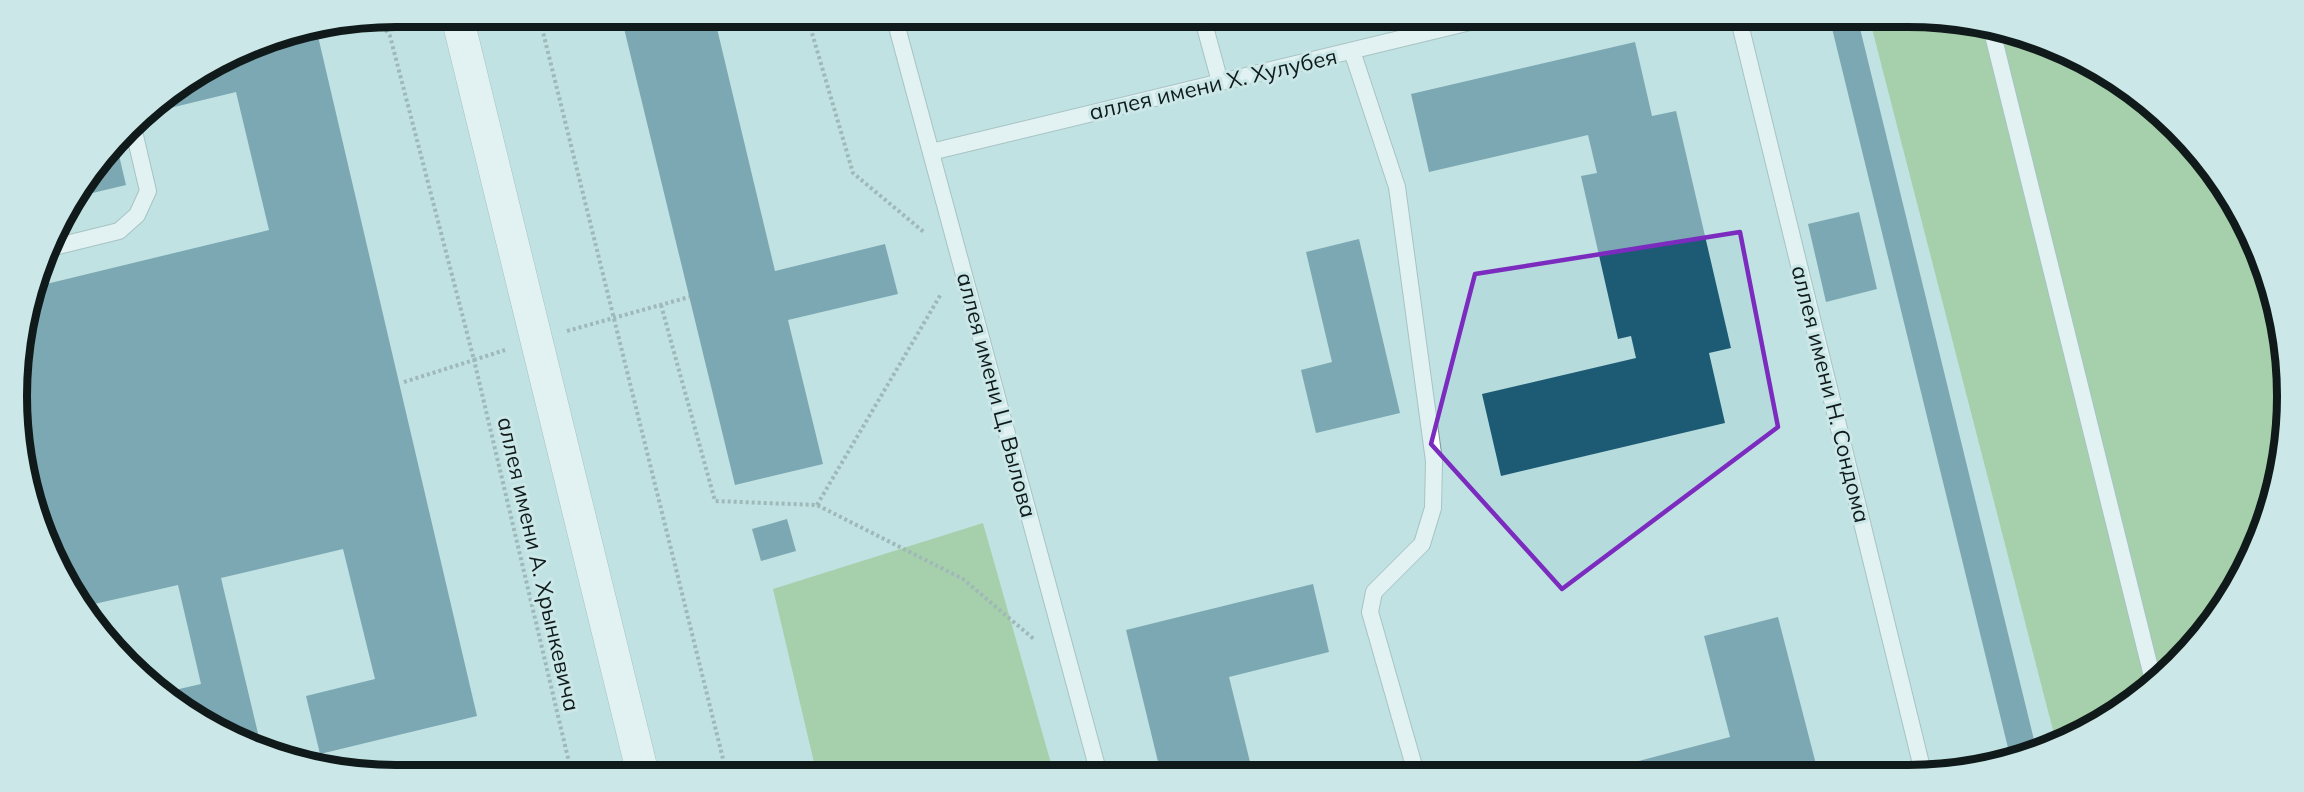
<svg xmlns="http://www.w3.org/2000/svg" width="2304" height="792" font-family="Mulish,sans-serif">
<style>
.built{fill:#b6dbdc}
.forest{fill:#7ab363}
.building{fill:#1d5b75}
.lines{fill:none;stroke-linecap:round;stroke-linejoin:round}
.lane-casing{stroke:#7d9798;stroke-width:18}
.street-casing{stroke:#7d9798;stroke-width:33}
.path{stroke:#6b7e7f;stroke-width:4;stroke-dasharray:3 3;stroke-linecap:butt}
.lane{stroke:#fff;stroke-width:16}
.street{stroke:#fff;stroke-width:32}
.marked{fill:none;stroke:#7b2cbf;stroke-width:4.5;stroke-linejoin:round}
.labels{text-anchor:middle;stroke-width:6;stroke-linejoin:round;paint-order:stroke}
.street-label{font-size:22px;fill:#101a1a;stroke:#cbe7e8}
.rim{fill:none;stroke:#101a1a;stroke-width:8}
</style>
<rect width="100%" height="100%" fill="#cbe7e8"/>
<path class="built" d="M396,16H1908L2006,29L2139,95L2236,206L2284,346L2275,494L2236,586L2076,737L1958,772L396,775L298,763L185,711L81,607L29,494L20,347L56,228L146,111L251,45Z"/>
<path class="forest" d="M1869,17H1908L2006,29L2139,95L2236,206L2284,346L2275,494L2236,586L2158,681L2076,737L2056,742Z
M983,523L1054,774L817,775L773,589Z"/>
<path class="building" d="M621,16H714L775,271L885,244L898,294L788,320L823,464L735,485Z
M1829,16H1857L2036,748L2010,756Z
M317,32L477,716L320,754L306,696L375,679L343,549L221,578L261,746L185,711L166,692L201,684L178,585L81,607L29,494L20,347L38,286L269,230L236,92L170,108L168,97L251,45Z
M1635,42L1652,116L1676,111L1731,348L1709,353L1725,423L1501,476L1482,394L1636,358L1631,336L1618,339L1581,176L1597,173L1588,135L1429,172L1411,94Z
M117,147L126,185L80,196Z
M1859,212L1877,289L1826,302L1808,224Z
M1359,239L1400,413L1316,433L1301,370L1332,362L1306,252Z
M787,519L796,551L761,561L752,529Z
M1313,584L1329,652L1229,677L1253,774H1161L1126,630Z
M1778,617L1818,772L1593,773L1730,737L1704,636Z
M493,771L494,775H479L478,774Z"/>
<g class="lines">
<defs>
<path id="lane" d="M894,16L1099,774
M1202,16L1220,82
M1738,16L1923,772
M1991,27L2154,684
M1352,51L1397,187L1434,461L1433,508L1422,544L1374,592L1370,612L1416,773
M931,152L1495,16
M50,248L119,231L137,215L148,191L133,127"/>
<path id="street" d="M457,16L643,775"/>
</defs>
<use href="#lane" class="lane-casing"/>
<use href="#street" class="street-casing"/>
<path class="path" d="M539,16L727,775
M807,16L853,173L925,233
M379,20L390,36L474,360L505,350
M661,305L715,501L817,505L963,579L1035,640
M567,331L689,297
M404,382L474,360L572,775
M817,505L941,294"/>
<use href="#lane" class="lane"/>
<use href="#street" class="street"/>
</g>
<path d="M0 0H2304V792H0ZM1740,232L1778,427L1562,589L1431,444L1475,274Z" fill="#cbe7e8" fill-opacity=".55" fill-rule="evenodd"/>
<path class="marked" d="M1740,232L1778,427L1562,589L1431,444L1475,274Z"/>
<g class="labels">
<g class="street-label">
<text transform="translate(1213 84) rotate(-13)" y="8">аллея имени Х. Хулубея</text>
<text transform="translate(1831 394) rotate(76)" y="8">аллея имени Н. Сондома</text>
<text transform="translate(997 395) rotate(75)" y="8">аллея имени Ц. Вылова</text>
<text transform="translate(539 564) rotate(77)" y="8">аллея имени А. Хрынкевича</text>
</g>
</g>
<path d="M0 0H2304V792H0ZM396 27H1908A369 369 0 0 1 2277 396V396A369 369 0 0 1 1908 765H396A369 369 0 0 1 27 396V396A369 369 0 0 1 396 27Z" fill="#cbe7e8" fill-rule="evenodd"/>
<path class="rim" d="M396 27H1908A369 369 0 0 1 2277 396V396A369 369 0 0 1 1908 765H396A369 369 0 0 1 27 396V396A369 369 0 0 1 396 27Z"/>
</svg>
